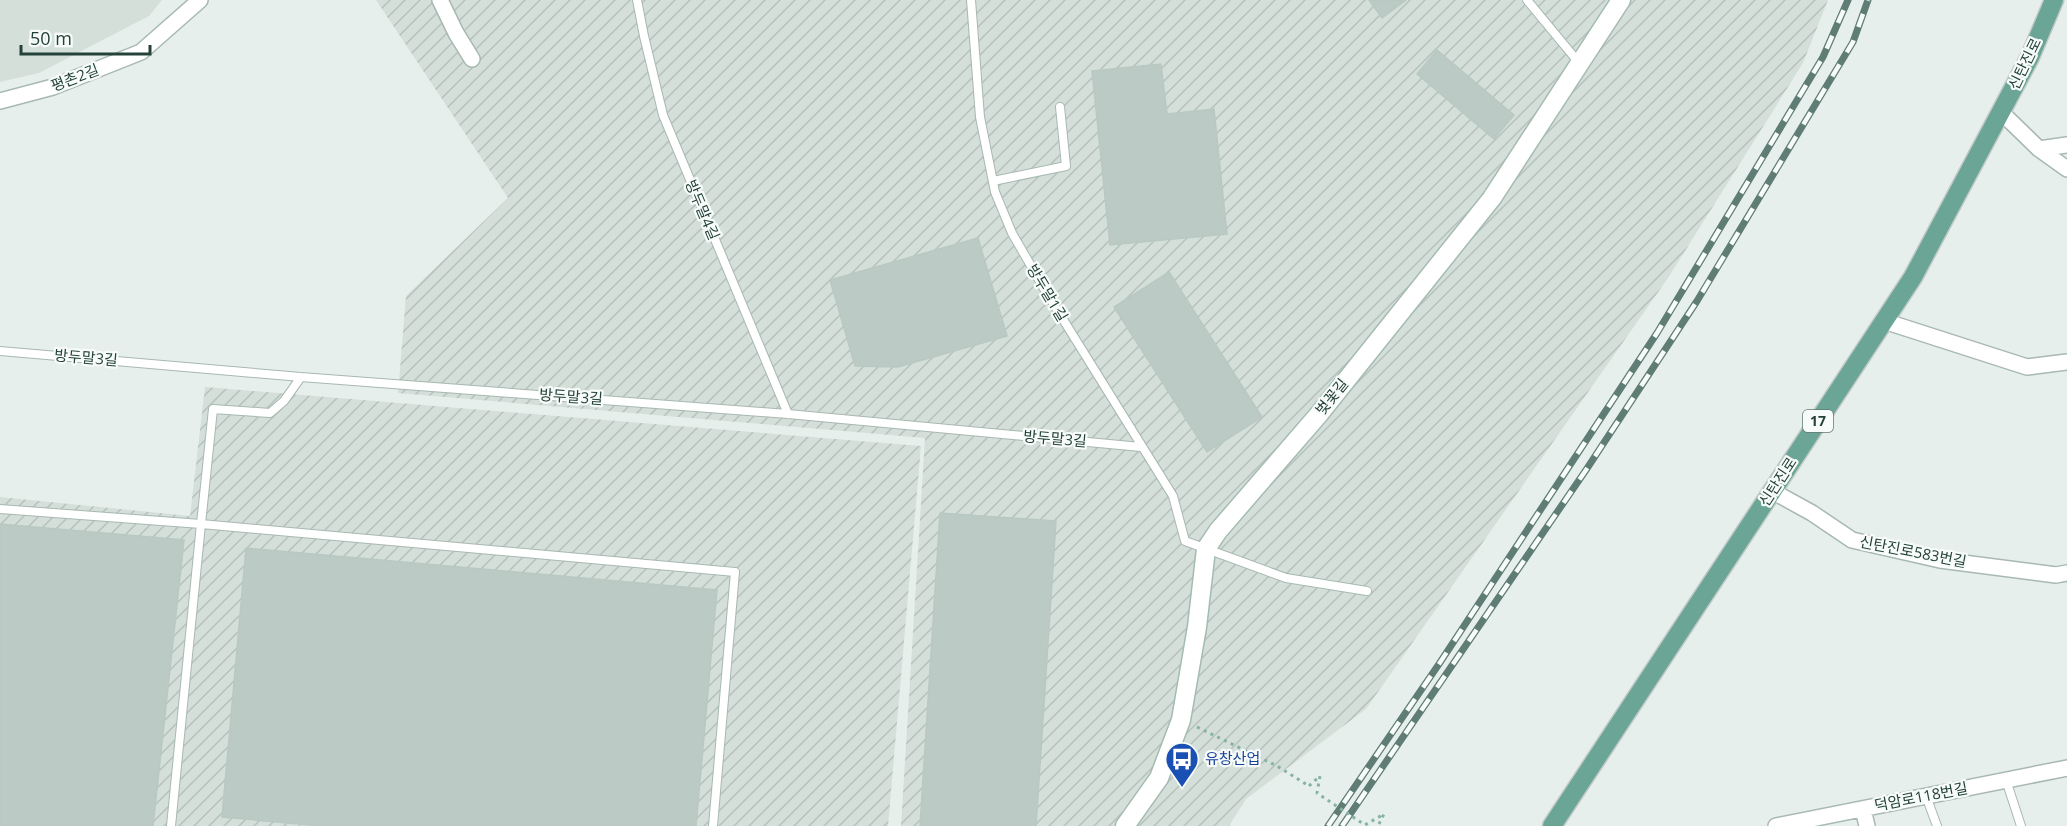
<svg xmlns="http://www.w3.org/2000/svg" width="2067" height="826" font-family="'Open Sans','Noto Sans KR',sans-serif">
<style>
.built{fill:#d4dfda}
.industrial{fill:url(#industrial-furrows)}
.building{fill:#bbcac4;stroke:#b8c9c2;stroke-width:1.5}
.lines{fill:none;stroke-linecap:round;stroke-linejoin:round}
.lane-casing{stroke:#a8b8b2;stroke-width:10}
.street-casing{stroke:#a8b8b2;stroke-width:18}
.secondary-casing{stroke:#a4bbb3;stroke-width:21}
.primary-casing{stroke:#c2cac8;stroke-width:21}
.path{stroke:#86b3a5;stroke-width:3;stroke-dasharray:3 4.5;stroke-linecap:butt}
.lane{stroke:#fff;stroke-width:8}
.street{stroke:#fff;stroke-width:15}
.secondary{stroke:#fff;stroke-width:18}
.primary{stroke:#6aa596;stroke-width:18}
.rail-casing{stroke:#5f7d75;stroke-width:7}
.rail{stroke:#f7fbf9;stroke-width:4.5;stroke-dasharray:14;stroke-linecap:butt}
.path-bridge{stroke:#86b3a5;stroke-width:3;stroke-dasharray:3 4.5;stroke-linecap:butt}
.labels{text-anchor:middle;stroke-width:4.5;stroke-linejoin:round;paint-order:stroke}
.shield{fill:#f7fbf9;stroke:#637a73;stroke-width:1.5}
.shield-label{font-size:14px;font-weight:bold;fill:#24423a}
.street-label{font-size:15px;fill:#24423a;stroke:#f7fbf9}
.transit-label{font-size:15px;fill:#164399;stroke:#f7fbf9;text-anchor:start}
</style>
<defs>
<pattern id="industrial-furrows" width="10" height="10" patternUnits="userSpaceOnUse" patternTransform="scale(1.5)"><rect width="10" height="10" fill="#d4dfda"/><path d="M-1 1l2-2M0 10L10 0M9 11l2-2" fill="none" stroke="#b6c1bc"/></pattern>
</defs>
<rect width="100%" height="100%" fill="#e6efeb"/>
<path class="built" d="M0,0H162L149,16L39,73L0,82Z"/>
<path class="industrial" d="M376,0H1828L1803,63L1668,278L1366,709L1246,799L1229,826H901L925,438L398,393L406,296L508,198Z
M205,387L921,446L888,826H0V497L190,516Z"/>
<path class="building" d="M1369,0H1406L1382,18Z
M1437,50L1514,115L1494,139L1417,74Z
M1161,64L1167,114L1214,109L1227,234L1110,245L1092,71Z
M978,238L1007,336L898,367L855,366L830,280Z
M1169,272L1262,417L1207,452L1114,307Z
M940,513L1056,521L1036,826H920Z
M0,524L184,540L153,826H0Z
M246,548L717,590L696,826H321L222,817Z"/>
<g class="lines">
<defs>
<path id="lane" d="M637,0L644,36L663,115L788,414
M971,0L980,117L995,192L1012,233L1046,292L1173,496L1185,541L1286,578L1367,591
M1527,0L1580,64
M993,181L1066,166L1060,107
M0,351L301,377L788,414L1141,447
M301,377L284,401L270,413L213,409L201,524L735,572L713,826
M0,509L201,524L171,826
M2006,780L2021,826
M1926,796L1937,826"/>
<path id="street" d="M440,0L456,33L472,59
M0,101L53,87L141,52L200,0
M2001,112L2039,149L2067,169
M2039,149L2067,145
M1884,321L2027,367L2067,362
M1772,491L1812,513L1852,540L1940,560L2056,575L2067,573
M1863,809L1867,826
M1776,826L2067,768"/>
<path id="secondary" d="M1125,826L1159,778L1181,720L1197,627L1206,549L1218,531L1320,413L1492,198L1621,0"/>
<path id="primary" d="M1552,826L1913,277L2030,57L2054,0"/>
</defs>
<use href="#lane" class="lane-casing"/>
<use href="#street" class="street-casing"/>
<use href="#secondary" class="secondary-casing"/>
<use href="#primary" class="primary-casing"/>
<path class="path" d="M1197,727L1277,766L1309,786"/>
<use href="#lane" class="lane"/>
<use href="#street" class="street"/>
<use href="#secondary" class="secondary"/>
<use href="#primary" class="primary"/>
<defs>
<path id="rail" d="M1328,826L1439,664L1657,333L1823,57L1848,0
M1342,826L1586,470L1697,301L1853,42L1868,0"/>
</defs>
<use href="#rail" class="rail-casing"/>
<use href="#rail" class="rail"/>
<path class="path-bridge" d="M1309,786L1320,776L1317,793L1365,825L1384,814L1378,826"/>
</g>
<defs>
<symbol id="bus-pin" viewBox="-11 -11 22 30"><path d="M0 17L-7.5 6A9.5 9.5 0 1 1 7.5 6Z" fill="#1a4fb4" stroke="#f7fbf9"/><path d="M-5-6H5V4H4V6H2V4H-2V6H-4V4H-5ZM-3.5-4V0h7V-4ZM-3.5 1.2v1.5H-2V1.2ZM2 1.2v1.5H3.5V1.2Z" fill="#fff"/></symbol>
</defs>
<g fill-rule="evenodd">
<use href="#bus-pin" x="1163" y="740" width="38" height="52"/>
</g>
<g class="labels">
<rect class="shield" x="1803" y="410" width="30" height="22" rx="4.5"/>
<g class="shield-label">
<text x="1818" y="426">17</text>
</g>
<g class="street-label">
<text transform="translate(2025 64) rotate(-64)" y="5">신탄진로</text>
<text transform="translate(75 78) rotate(-21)" y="5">평촌2길</text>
<text transform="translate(702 210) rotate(67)" y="5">방두말4길</text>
<text transform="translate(1047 293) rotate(59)" y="5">방두말1길</text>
<text transform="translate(86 358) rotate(5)" y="5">방두말3길</text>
<text transform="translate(571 397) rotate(4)" y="5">방두말3길</text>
<text transform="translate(1332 397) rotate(-51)" y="5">벚꽃길</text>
<text transform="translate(1055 439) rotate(5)" y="5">방두말3길</text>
<text transform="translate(1778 482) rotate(-57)" y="5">신탄진로</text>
<text transform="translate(1913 552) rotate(11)" y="5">신탄진로583번길</text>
<text transform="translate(1921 797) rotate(-11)" y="5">덕암로118번길</text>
</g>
<g class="transit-label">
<text x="1205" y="764">유창산업</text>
</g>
</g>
<path d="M21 45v9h129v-9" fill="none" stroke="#24423a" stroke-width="3"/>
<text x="30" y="45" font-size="18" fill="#24423a" stroke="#f7fbf9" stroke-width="4.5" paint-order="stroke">50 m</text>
</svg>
